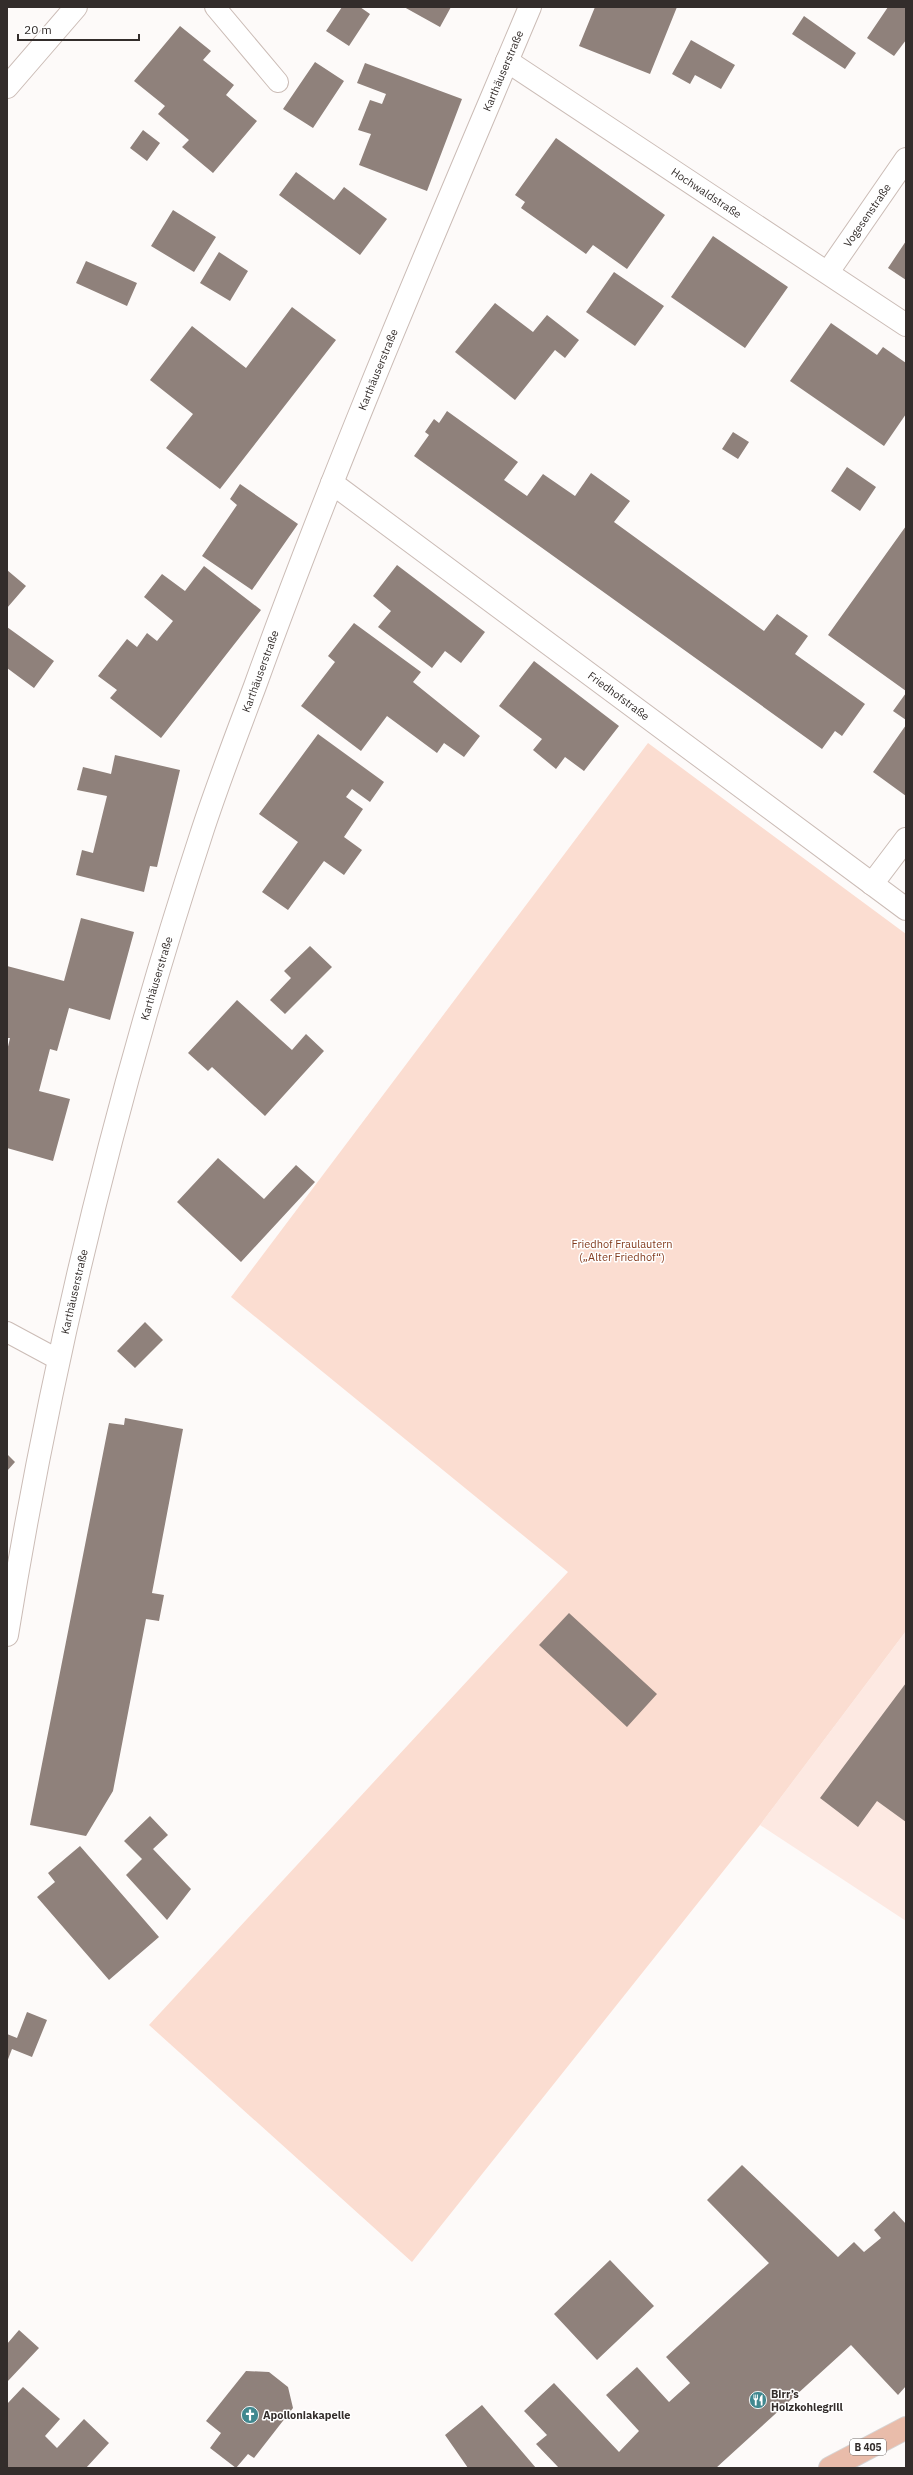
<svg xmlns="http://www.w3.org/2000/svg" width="913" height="2475" font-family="'IBM Plex Sans',sans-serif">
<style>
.built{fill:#fde9e2}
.green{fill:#fbddd1}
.building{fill:#8f817b}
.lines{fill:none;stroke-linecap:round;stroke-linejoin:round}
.service-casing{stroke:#cbbcb6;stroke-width:22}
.minor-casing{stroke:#cbbcb6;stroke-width:24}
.primary-casing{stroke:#d6d5d5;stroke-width:24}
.service{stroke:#fff;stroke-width:20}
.minor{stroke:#fff;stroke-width:22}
.primary{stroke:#e9bcaa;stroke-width:22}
.labels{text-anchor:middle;stroke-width:3;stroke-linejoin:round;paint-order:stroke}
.shield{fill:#fff;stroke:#706c6b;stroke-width:1}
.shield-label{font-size:10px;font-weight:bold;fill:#332d2b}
.street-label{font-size:11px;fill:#332d2b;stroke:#fff}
.park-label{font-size:11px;fill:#833b1e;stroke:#fff}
.poi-label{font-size:11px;font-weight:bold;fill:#332d2b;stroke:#fff;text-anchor:start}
</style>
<rect width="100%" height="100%" fill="#fdfaf9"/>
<path class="built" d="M906,1631V1921L760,1825Z"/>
<path class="green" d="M648,743L906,934V1631L760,1825L412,2262L149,2025L568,1572L231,1297Z"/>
<path class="building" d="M342,7H360L370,14L349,46L326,31Z
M404,7H451L440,27Z
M595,7H677L650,74L579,46Z
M888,7H906V40L894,56L867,38Z
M804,16L856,53L845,69L792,34Z
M180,26L211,51L203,60L234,85L226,95L257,121L213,173L182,147L189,140L158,114L165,106L134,81Z
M691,40L735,65L721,89L695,75L690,84L672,74Z
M315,62L344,81L313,128L283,109Z
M365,63L462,99L427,191L359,165L371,134L358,130L370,100L382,104L386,94L357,83Z
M143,130L160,143L147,161L130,148Z
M556,138L665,215L627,269L593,245L586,254L521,208L525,202L515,195Z
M296,172L334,200L344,187L387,219L360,255L279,195Z
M173,210L216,237L194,272L151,246Z
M713,236L788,287L745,348L671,297Z
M906,241V280L888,268Z
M219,252L248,271L230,301L200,283Z
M86,261L137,283L127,306L76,283Z
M614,272L664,306L635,346L586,312Z
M495,303L533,332L547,315L579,340L565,358L555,350L515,400L455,352Z
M292,307L336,340L220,489L166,448L193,414L150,380L192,326L246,368Z
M831,323L877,355L883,347L906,363V414L884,446L790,381Z
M447,411L518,462L504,480L527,496L543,474L575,496L591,473L630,501L614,522L764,631L777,614L808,636L795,654L865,704L842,736L835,731L822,749L414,456L429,435L425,432L434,419L439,423Z
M733,432L749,442L738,459L722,449Z
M847,467L876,487L860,511L831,491Z
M240,484L298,524L252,590L202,556L237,505L230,499Z
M906,526V691L828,635Z
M397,565L485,632L461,663L445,651L432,668L378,627L391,611L373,596Z
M204,566L261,610L161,738L110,698L117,690L98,676L127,639L137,647L147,633L157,641L173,621L144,597L162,574L185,591Z
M7,570L26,586L7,608Z
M354,623L421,672L413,682L480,736L464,757L444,743L437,753L387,716L361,751L301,706L335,662L328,656Z
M7,627L54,661L34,688L7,668Z
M534,661L619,726L584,771L565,757L556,769L533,750L542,739L499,706Z
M906,693V720L893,711Z
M906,725V796L873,772Z
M318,734L384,782L370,802L352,789L346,797L363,809L344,837L362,850L344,875L324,861L288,910L262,892L298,842L259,814Z
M115,755L180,770L157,867L150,866L144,892L76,875L82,850L93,853L107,796L77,790L83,767L111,774Z
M81,918L134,932L110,1020L69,1008L57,1051L50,1049L39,1091L70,1099L53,1161L7,1148V1051L10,1038H7V966L64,981Z
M310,946L332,967L285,1014L270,1000L291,978L284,971Z
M237,1000L292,1050L306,1034L324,1051L265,1116L212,1067L208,1071L188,1053Z
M218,1158L264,1199L296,1165L315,1182L241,1262L177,1202Z
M145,1322L163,1340L135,1368L117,1351Z
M125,1418L183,1429L152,1593L164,1595L159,1621L146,1619L113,1791L86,1836L30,1825L109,1423L124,1425Z
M7,1454L15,1462L7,1471Z
M569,1613L657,1694L627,1727L539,1645Z
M906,1683V1822L877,1801L858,1827L820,1798Z
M150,1816L168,1835L153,1849L191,1889L167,1920L126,1875L142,1859L124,1841Z
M80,1846L159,1937L109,1980L37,1897L55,1882L48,1873Z
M27,2012L47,2020L32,2057L12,2049L7,2062V2034L17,2038Z
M742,2165L838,2257L854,2242L864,2252L881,2238L874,2230L894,2211L906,2224V2386L898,2395L851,2345L716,2468H559L536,2444L547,2435L524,2411L554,2383L619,2452L639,2431L606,2395L637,2367L669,2402L690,2383L666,2357L769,2263L707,2200Z
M610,2260L654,2306L597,2360L554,2314Z
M19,2330L39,2348L7,2382V2344Z
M246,2371L269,2372L288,2387L293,2408L254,2458L248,2454L236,2468L210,2448L221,2433L206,2421Z
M23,2387L60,2419L45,2436L57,2448L84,2419L109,2443L86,2468H7V2404Z
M482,2405L536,2468H468L445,2435Z"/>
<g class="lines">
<defs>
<path id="service" d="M215,7L278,82
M7,1332L59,1360"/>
<g id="minor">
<path id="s1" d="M507,61L906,325"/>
<path d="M7,87L76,7"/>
<path id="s2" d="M828,272L906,159"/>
<path id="s3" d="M332,483L906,909"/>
<path d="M872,884L906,839"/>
<path id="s4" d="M7,1635C51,1363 116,1094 202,832C218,783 237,734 255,686C338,456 435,232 530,7"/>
</g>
<path id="primary" d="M830,2468L906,2428"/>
</defs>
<use href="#service" class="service-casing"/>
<use href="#minor" class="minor-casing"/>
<use href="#primary" class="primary-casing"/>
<use href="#service" class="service"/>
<use href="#minor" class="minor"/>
<use href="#primary" class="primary"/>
</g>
<defs>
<symbol id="restaurant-disc" viewBox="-11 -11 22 22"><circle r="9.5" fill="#41888f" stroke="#fff"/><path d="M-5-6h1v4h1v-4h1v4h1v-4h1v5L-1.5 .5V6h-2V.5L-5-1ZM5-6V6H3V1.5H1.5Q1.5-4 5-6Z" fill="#fff"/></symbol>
<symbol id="church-disc" viewBox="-11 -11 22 22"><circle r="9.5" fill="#41888f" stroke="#fff"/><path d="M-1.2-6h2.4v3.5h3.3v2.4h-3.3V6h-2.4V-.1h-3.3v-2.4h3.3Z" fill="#fff"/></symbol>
</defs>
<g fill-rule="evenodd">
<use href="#restaurant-disc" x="748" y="2390" width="20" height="20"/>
<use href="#church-disc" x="240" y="2405" width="20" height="20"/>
</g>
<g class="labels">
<rect class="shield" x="850" y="2439" width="36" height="16" rx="3"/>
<g class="shield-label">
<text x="868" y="2451">B 405</text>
</g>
<g class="street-label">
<text dy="4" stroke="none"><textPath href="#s4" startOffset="1646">Karthäuserstraße</textPath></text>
<text dy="4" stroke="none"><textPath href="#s1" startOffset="239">Hochwaldstraße</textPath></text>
<text dy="4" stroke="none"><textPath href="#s2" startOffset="69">Vogesenstraße</textPath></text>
<text dy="4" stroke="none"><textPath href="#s4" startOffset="1322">Karthäuserstraße</textPath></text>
<text dy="4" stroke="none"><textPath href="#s4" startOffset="998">Karthäuserstraße</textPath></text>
<text dy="4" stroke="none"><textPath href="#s3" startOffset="357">Friedhofstraße</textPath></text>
<text dy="4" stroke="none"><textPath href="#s4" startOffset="674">Karthäuserstraße</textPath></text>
<text dy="4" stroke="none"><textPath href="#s4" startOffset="350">Karthäuserstraße</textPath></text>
</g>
<g class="park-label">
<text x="622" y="1248">Friedhof Fraulautern<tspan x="622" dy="13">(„Alter Friedhof“)</tspan></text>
</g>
<g class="poi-label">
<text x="771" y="2398">Birr’s<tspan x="771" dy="13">Holzkohlegrill</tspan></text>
<text x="263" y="2419">Apolloniakapelle</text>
</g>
</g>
<rect width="913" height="2475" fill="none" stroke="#332d2b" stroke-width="16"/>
<path d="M18 34v6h121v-6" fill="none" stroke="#332d2b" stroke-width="2"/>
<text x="24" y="34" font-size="12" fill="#332d2b" stroke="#ffffff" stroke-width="3" paint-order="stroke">20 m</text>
</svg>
